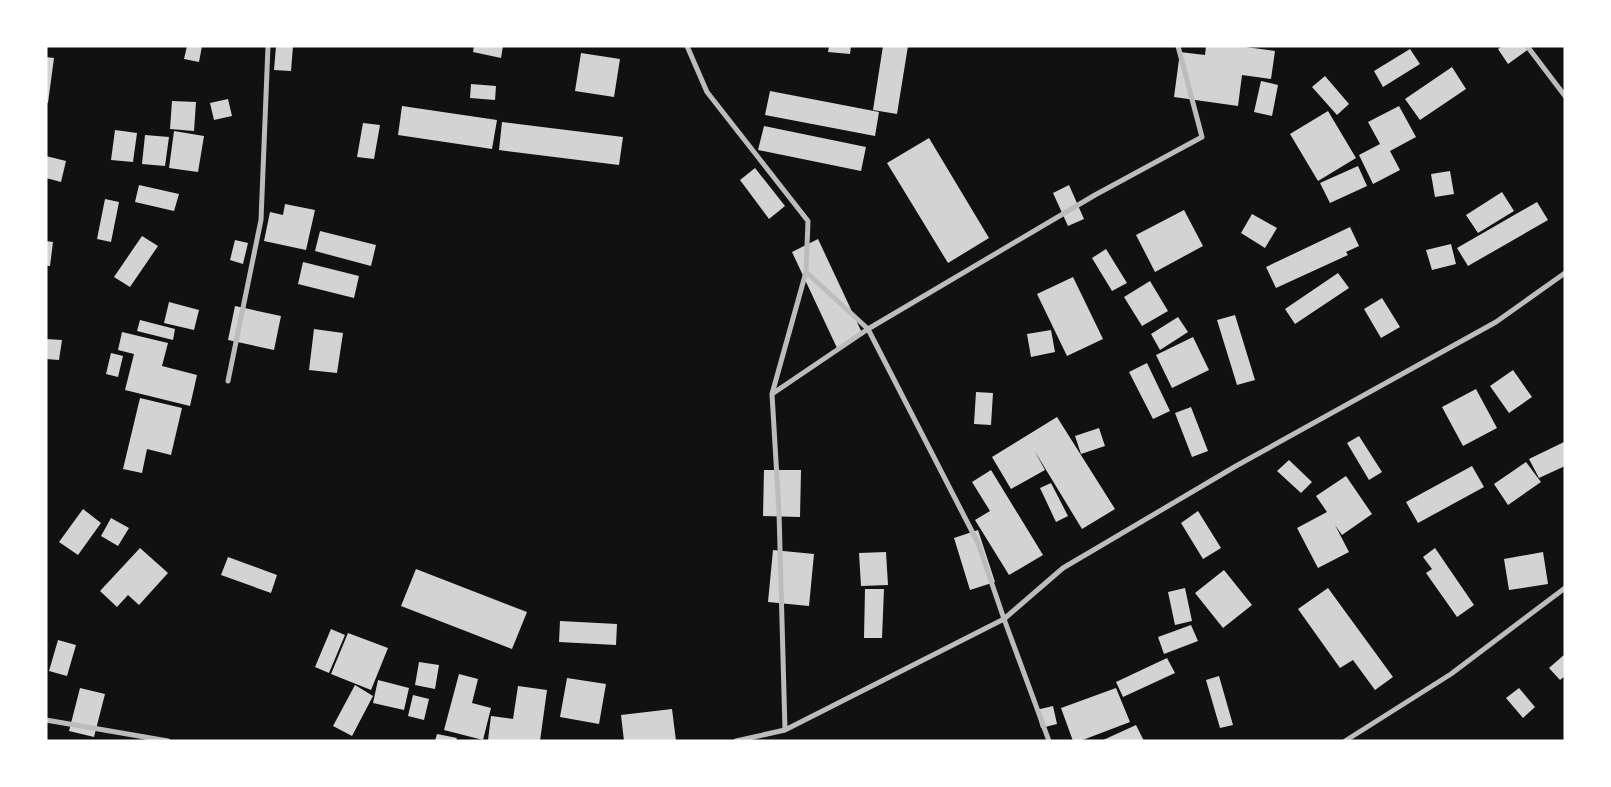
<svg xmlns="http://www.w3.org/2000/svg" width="1611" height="787" font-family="Bitter,serif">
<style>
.building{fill:#d3d3d3}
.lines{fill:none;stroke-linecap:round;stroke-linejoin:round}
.minor{stroke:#bcbcbc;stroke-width:5}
</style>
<rect width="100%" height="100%" fill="#111"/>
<path class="building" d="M187,46H202L199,62L184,59Z
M276,46H293L291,71L274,70Z
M474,46H503L501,58L473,52Z
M829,46H851L850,54L828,52Z
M883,46H908L897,114L873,110Z
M1206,46H1238L1275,51L1271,79L1242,75L1238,106L1174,97L1180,52L1205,55Z
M1502,46H1533L1508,64L1498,49Z
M1410,49L1420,64L1383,87L1374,71Z
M581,53L620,59L614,97L575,91Z
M46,57L54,58L48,103H46Z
M1452,67L1466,89L1420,120L1405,99Z
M1325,76L1349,104L1337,115L1312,87Z
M1261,81L1278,85L1272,116L1254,112Z
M471,84L496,86L495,100L470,98Z
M770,91L879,112L875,136L765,115Z
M228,99L232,116L214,120L210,103Z
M172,101L196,102L194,131L170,129Z
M402,106L497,120L492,149L398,135Z
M1399,106L1416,137L1390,151L1400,170L1373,184L1359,155L1380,144L1368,122Z
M1328,111L1356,158L1318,181L1290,134Z
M502,122L623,137L619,165L499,150Z
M363,123L380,125L374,159L357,157Z
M764,126L866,147L861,171L758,150Z
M115,130L137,133L133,162L111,160Z
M174,131L204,136L198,172L169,168Z
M145,135L169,137L165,166L142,164Z
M929,138L989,238L948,263L887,163Z
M46,156L66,161L61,182L46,178Z
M1358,166L1367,186L1330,203L1320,183Z
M755,168L785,206L769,219L740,180Z
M1450,171L1454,194L1435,197L1431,174Z
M139,185L179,194L174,211L135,202Z
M1069,185L1084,219L1068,226L1053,193Z
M1502,192L1514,211L1478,233L1466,215Z
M105,199L119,202L111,242L97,239Z
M1537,202L1548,220L1468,266L1457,248Z
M285,204L315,210L306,250L264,241L270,212L283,215Z
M1184,210L1203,246L1155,272L1136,235Z
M1252,214L1277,228L1265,248L1241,233Z
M1350,227L1359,246L1346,252L1348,255L1276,288L1266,267Z
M320,231L376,245L371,266L315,251Z
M142,236L158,246L130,287L114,277Z
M818,239L863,335L837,348L792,252Z
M235,240L248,243L243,264L230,260Z
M46,241L53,242L50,266H46Z
M1451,244L1456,264L1432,270L1426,250Z
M1106,249L1127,283L1112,291L1092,258Z
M303,262L359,276L354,298L298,284Z
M1338,273L1349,288L1295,324L1285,309Z
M1073,277L1103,339L1067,356L1037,294Z
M1150,281L1168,311L1142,326L1124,297Z
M1382,298L1400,327L1381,338L1364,309Z
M169,302L199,310L194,330L164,323Z
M235,306L281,316L274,350L228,340Z
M1235,315L1255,380L1237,385L1217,320Z
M1178,317L1188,332L1160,350L1151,334Z
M140,320L175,329L173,340L137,331Z
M314,329L343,333L337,373L309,370Z
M1051,330L1055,352L1031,357L1027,334Z
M122,332L168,343L162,366L197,375L190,406L125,390L134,354L118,350Z
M1193,337L1209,370L1172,388L1156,355Z
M46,339L62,340L59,360L46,359Z
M111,353L123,356L118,377L106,374Z
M1147,363L1170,411L1153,419L1129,372Z
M1513,370L1532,397L1509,413L1490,386Z
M1476,389L1497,428L1463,446L1442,407Z
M976,392L993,393L991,425L974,424Z
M140,398L182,408L171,455L147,449L142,473L123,469Z
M1191,407L1208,451L1192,457L1175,413Z
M1057,417L1115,509L1082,529L1034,450L1045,470L1011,489L992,457Z
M1099,428L1105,446L1081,454L1075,436Z
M1359,436L1382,472L1369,480L1347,443Z
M1564,442L1565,466L1539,478L1529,459Z
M1289,460L1312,482L1301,493L1277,471Z
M1526,462L1541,482L1508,505L1494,484Z
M1472,466L1484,487L1418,523L1406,502Z
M764,470H801L800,517L763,516Z
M991,470L1043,555L1009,575L975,520L990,511L972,482Z
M1346,476L1372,514L1342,535L1335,525L1349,552L1318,568L1297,528L1327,512L1316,496Z
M1051,483L1068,516L1056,522L1040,488Z
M83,509L101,523L78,555L59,542Z
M1198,511L1221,548L1203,559L1181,523Z
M111,518L129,528L118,546L101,536Z
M978,530L995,582L970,590L954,538Z
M140,548L168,573L139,605L128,595L117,607L100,591Z
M1435,548L1474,605L1457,617L1426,573L1432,569L1423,557Z
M773,550L814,554L809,606L768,602Z
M886,552L888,585L861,586L859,553Z
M1543,552L1548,584L1509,590L1504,559Z
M228,557L277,575L271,593L221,575Z
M416,569L527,612L512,649L401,606Z
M1224,570L1252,605L1223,628L1195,593Z
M1185,588L1192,621L1175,625L1168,592Z
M1328,588L1393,677L1375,690L1353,660L1340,668L1298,609Z
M865,589H884L882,638H864Z
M560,621L617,624L616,645L559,642Z
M1191,625L1198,641L1164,654L1158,637Z
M331,629L345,635L329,673L315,667Z
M348,633L388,648L371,690L331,674Z
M58,640L76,645L67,676L49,671Z
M1565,654V676L1560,680L1549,668Z
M1167,658L1175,673L1123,697L1116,682Z
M419,662L439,665L435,689L415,685Z
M459,674L478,679L472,703L491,708L483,740L444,730Z
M1219,676L1233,725L1220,728L1206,680Z
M567,678L606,684L599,724L560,717Z
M378,680L409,688L404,710L373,703Z
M355,685L373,696L352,736L333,726Z
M518,686L547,690L540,741L488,740L491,716L513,719Z
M80,688L105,694L94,737L69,731Z
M1116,688L1130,722L1080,741H1073L1061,708Z
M1519,688L1535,707L1523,718L1506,698Z
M413,695L429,699L424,720L408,716Z
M1053,706L1057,724L1041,728L1036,710Z
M672,709L676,741H624L621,715Z
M1136,725L1144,741H1101Z
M437,734L457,738L456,741H435Z"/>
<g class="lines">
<path class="minor" d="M687,46L707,92L808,221L806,272L772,394L779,512L785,730
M1527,46L1565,96
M806,272L868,329L978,543L1004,619L1063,568L1236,466L1496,322L1565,273
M228,381L261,220L268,46
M772,394L868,329L1095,195L1202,137L1178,46
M46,720L168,741
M736,741L785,730L1004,619L1049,741
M1345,741L1451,674L1565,588"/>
</g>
<rect width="1611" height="787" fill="none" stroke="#ffffff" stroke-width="95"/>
</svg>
